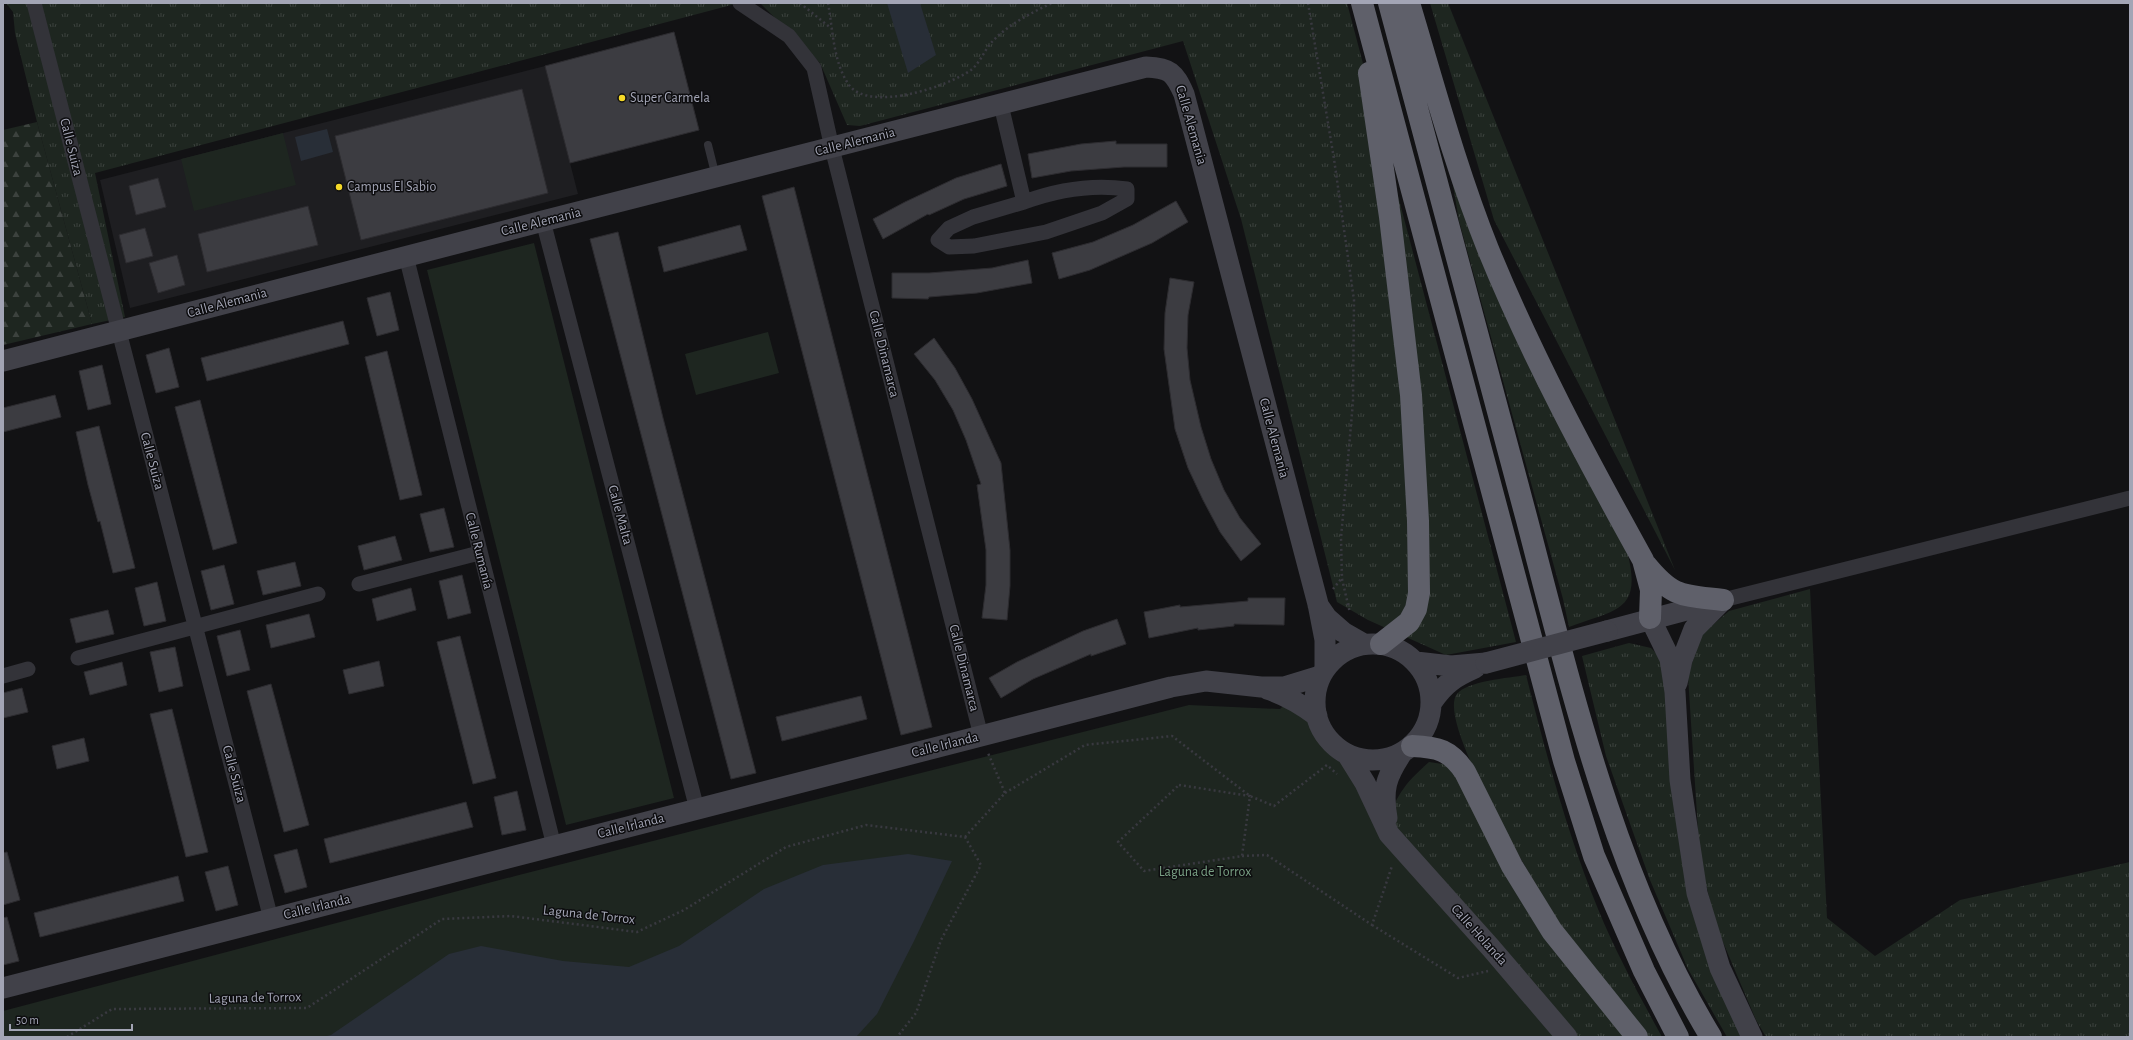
<svg xmlns="http://www.w3.org/2000/svg" width="2133" height="1040" font-family="'Alegreya Sans',sans-serif">
<defs>
<pattern id="grass-tufts" width="24" height="20" patternUnits="userSpaceOnUse"><rect width="24" height="20" fill="#1e2620"/><path d="M3 7l-1-3M5 7V3M7 7l1-3M15 17l-1-3M17 17v-4M19 17l1-3" fill="none" stroke="#3c423e"/></pattern>
<pattern id="forest-firs" width="22" height="20" patternUnits="userSpaceOnUse"><rect width="22" height="20" fill="#1e2620"/><path d="M5 1l3.5 6h-7zM16 11l3.5 6h-7z" fill="#3c423e"/></pattern>
</defs>
<rect width="100%" height="100%" fill="#121214"/>
<path fill="#1e1e21" d="M545,66L578,194L130,308L100,180Z"/>
<path fill="url(#grass-tufts)" d="M6,3H739L95,173L125,317L92,324L37,122L15,33L13,12Z
M760,3H1347L1516,642L1446,655L1368,620L1337,602L1241,219L1183,41L860,126L847,125L820,63Z
M1430,3H1448L1675,570L1494,220Z
M1452,179L1627,551C1643,612 1616,609 1569,627L1563,599L1459,221Z
M1810,589L1827,918L1875,956L1960,900L2130,862V1037H1766L1756,1020L1717,928L1700,861L1688,676L1701,635L1729,611Z
M1629,643L1651,648L1661,658L1668,679L1674,784L1744,1037H1727L1688,969L1650,880L1606,756L1582,656Z
M1526,675C1546,754 1567,833 1598,909C1616,953 1639,995 1662,1037H1647C1621,1003 1591,970 1567,934C1546,903 1434,722 1457,694C1467,681 1509,678 1526,675Z
M1429,762L1449,765L1626,1037H1566L1385,829C1396,796 1403,785 1429,762Z"/>
<path fill="url(#forest-firs)" d="M37,122L92,324L3,345V130Z"/>
<path fill="#1e2620" d="M283,133L296,185L194,211L181,159Z
M534,243L674,798L566,825L427,270Z
M768,332L779,373L696,395L685,354Z
M1292,698L1311,713L1332,739L1365,788L1566,1037H3V1011L519,875L1189,705L1280,709Z"/>
<path fill="#282e37" d="M887,3H920L936,55L908,73Z
M327,129L333,152L301,161L295,137Z
M908,854L952,861L914,941L877,1014L856,1037H323L331,1035L449,954L481,946L563,961L629,967L679,946L764,889L823,865Z"/>
<path fill="#3c3c41" stroke="#2d2c30" d="M674,32L699,130L570,163L545,66Z
M522,89L548,193L361,240L335,136Z
M1116,141V144H1167V167H1124L1071,171L1032,178L1028,154L1081,144Z
M1001,164L1007,186L964,199L929,215L928,214L883,239L873,219L905,202L956,178Z
M158,178L166,207L136,215L129,186Z
M794,187L932,727L901,735L762,196Z
M1176,201L1188,222L1152,243L1090,270L1059,279L1052,253L1093,242L1133,225Z
M308,206L318,245L207,272L198,234Z
M740,225L747,250L664,272L658,247Z
M145,228L153,256L126,263L119,235Z
M618,232L663,418L756,773L731,779L590,239Z
M177,255L185,285L158,293L149,263Z
M1028,260L1032,283L977,293L929,297L928,299L892,298V273H929L992,268Z
M1170,278L1194,282L1188,315L1187,348L1190,380L1201,427L1211,459L1224,490L1240,518L1261,544L1241,561L1220,532L1203,500L1188,468L1175,429L1164,349L1165,313Z
M390,292L399,330L377,336L367,298Z
M343,321L349,344L207,381L201,358Z
M934,338L955,368L972,399L1001,463L1010,550V586L1007,620L982,618L986,585V550L977,485L981,484L966,440L953,410L935,380L914,354Z
M169,348L179,387L156,393L146,355Z
M387,351L422,495L400,500L365,357Z
M102,365L111,404L88,410L79,371Z
M55,395L61,417L3,432V408Z
M200,400L237,543L213,550L175,407Z
M99,426L135,568L113,573L100,521L98,522L88,485L76,432Z
M444,508L454,547L430,552L420,514Z
M395,536L402,560L364,570L358,546Z
M295,562L301,586L263,595L257,571Z
M224,565L234,604L211,610L201,571Z
M462,575L471,613L448,619L439,581Z
M157,582L166,621L144,626L135,588Z
M411,588L416,610L377,621L372,599Z
M1248,598H1285L1284,625L1234,624V626L1198,630V628L1149,638L1144,612L1180,605V607L1248,601Z
M108,610L114,634L76,643L70,619Z
M309,614L315,637L271,648L266,625Z
M1117,619L1126,644L1091,656V654L1033,679L1001,698L989,678L1017,662L1083,631Z
M240,630L250,670L227,676L217,636Z
M460,636L496,778L473,784L437,642Z
M175,647L183,686L159,692L150,652Z
M379,661L384,686L349,694L343,670Z
M122,662L127,685L90,695L84,672Z
M271,684L309,825L284,832L247,691Z
M22,688L28,712L3,718V693Z
M861,696L867,719L782,741L776,717Z
M172,709L208,852L186,857L150,714Z
M84,738L89,761L57,769L52,746Z
M517,791L526,830L502,835L494,797Z
M466,802L473,827L330,863L324,839Z
M297,849L307,887L285,893L274,855Z
M7,852L20,900L3,905V853Z
M228,866L238,905L216,911L205,872Z
M178,876L184,901L40,937L34,913Z
M7,917L19,961L3,965V918Z"/>
<g fill="none" stroke-linecap="round" stroke-linejoin="round">
<path stroke="#393940" stroke-width="2.5" stroke-dasharray="2 3" stroke-linecap="butt" d="M800,3L832,29
M828,3C833,30 833,62 849,85C870,113 949,86 971,70C980,63 984,51 991,43C1007,25 1031,13 1052,3
M1308,3L1334,159L1354,300L1353,402L1341,538L1342,579L1350,613
M1333,589L1341,579
M1179,785L1250,796L1242,856L1144,871L1118,842Z
M1005,793L1085,745L1172,736L1250,796L1274,806L1327,765L1337,774
M965,837L1005,793L988,753
M1242,856L1267,855L1372,925L1392,866
M1372,925L1458,978L1488,971
M67,1037L112,1009L307,1008L442,919L511,916L637,932L684,910L786,847L866,825L965,837L981,865L941,940L916,1013L897,1037"/>
<path stroke="#333339" stroke-width="8" d="M708,145L716,177"/>
<path stroke="#333339" stroke-width="15" d="M34,3L271,919
M740,3L789,36L814,68L832,148L981,736
M1001,105L1024,202C1057,190 1092,184 1127,189V199L1102,213L1046,232L974,246L949,247L938,240L949,228L973,217L1024,202
M543,221L697,809
M406,256L554,846
M359,584L479,553
M1723,600L2130,498
M78,658L318,594
M3,676L28,669"/>
<path stroke="#414149" stroke-width="21" d="M3,361L543,221L1146,67C1170,68 1174,72 1184,94L1318,604L1325,640V668
M1318,605L1327,618L1343,632L1364,644
M1650,618L1670,659L1675,692L1680,780L1697,893L1720,968L1752,1037
M1607,631L1720,601
M1315 702a58 58 0 1 1 116 0a58 58 0 1 1-116 0Z
M1416,662L1451,666L1486,663
M1677,683L1682,660L1694,629L1723,600
M1267,689C1286,695 1301,704 1317,716
M1432,702C1445,683 1455,677 1475,668
M1347,754L1365,783L1389,834L1491,948L1567,1037
M1387,818C1382,789 1386,777 1402,753
M3,988L1171,687L1206,681L1261,687H1284L1320,676"/>
<path stroke="#5f606a" stroke-width="22" d="M1362,3L1564,761L1594,856L1644,971L1678,1037
M1389,3C1435,175 1481,347 1527,520C1573,696 1616,880 1711,1037
M1409,3C1434,86 1456,169 1488,249C1532,357 1587,459 1643,560L1651,590L1650,618
M1369,73L1390,217L1411,395L1418,521L1419,593L1416,609L1409,622L1381,644
M1646,565C1673,598 1682,595 1723,600
M1412,746C1438,747 1450,750 1465,772L1512,866L1552,931L1637,1037"/>
<path stroke="#414149" stroke-width="21" d="M1486,663L1607,631"/>
</g>
<g fill="#f5d928" stroke="#0d0d0f" stroke-width="1.5">
<circle cx="622" cy="98" r="4"/>
<circle cx="339" cy="187" r="4"/>
</g>
<g text-anchor="middle" dominant-baseline="central" stroke-width="3" stroke-linejoin="round" paint-order="stroke">
<g font-size="14" fill="#a3a5b5" stroke="#0d0d0f" text-anchor="start">
<text x="630" y="98">Super Carmela</text>
<text x="347" y="187">Campus El Sabio</text>
</g>
<g font-size="14" fill="#a3a5b5" stroke="#0d0d0f">
<text transform="translate(1191 125) rotate(74)">Calle Alemania</text>
<text transform="translate(855 142) rotate(-14)">Calle Alemania</text>
<text transform="translate(71 147) rotate(76)">Calle Suiza</text>
<text transform="translate(541 222) rotate(-14)">Calle Alemania</text>
<text transform="translate(227 303) rotate(-15)">Calle Alemania</text>
<text transform="translate(884 354) rotate(76)">Calle Dinamarca</text>
<text transform="translate(1274 438) rotate(75)">Calle Alemania</text>
<text transform="translate(152 461) rotate(75)">Calle Suiza</text>
<text transform="translate(620 515) rotate(75)">Calle Malta</text>
<text transform="translate(479 551) rotate(76)">Calle Rumanía</text>
<text transform="translate(964 668) rotate(76)">Calle Dinamarca</text>
<text transform="translate(945 745) rotate(-14)">Calle Irlanda</text>
<text transform="translate(234 774) rotate(75)">Calle Suiza</text>
<text transform="translate(631 826) rotate(-14)">Calle Irlanda</text>
<text transform="translate(317 907) rotate(-14)">Calle Irlanda</text>
<text transform="translate(589 915) rotate(6)">Laguna de Torrox</text>
<text transform="translate(1479 935) rotate(48)">Calle Holanda</text>
<text transform="translate(255 998) rotate(-1)">Laguna de Torrox</text>
</g>
<g font-size="14" fill="#79a084" stroke="#0d0d0f">
<text x="1205" y="872">Laguna de Torrox</text>
</g>
</g>
<rect width="2133" height="1040" fill="none" stroke="#a3a5b5" stroke-width="8"/>
<path d="M10 1024v6h122v-6" fill="none" stroke="#a3a5b5" stroke-width="2"/>
<text x="16" y="1024" font-size="12" fill="#a3a5b5" stroke="#0d0d0f" stroke-width="3" paint-order="stroke">50 m</text>
</svg>
